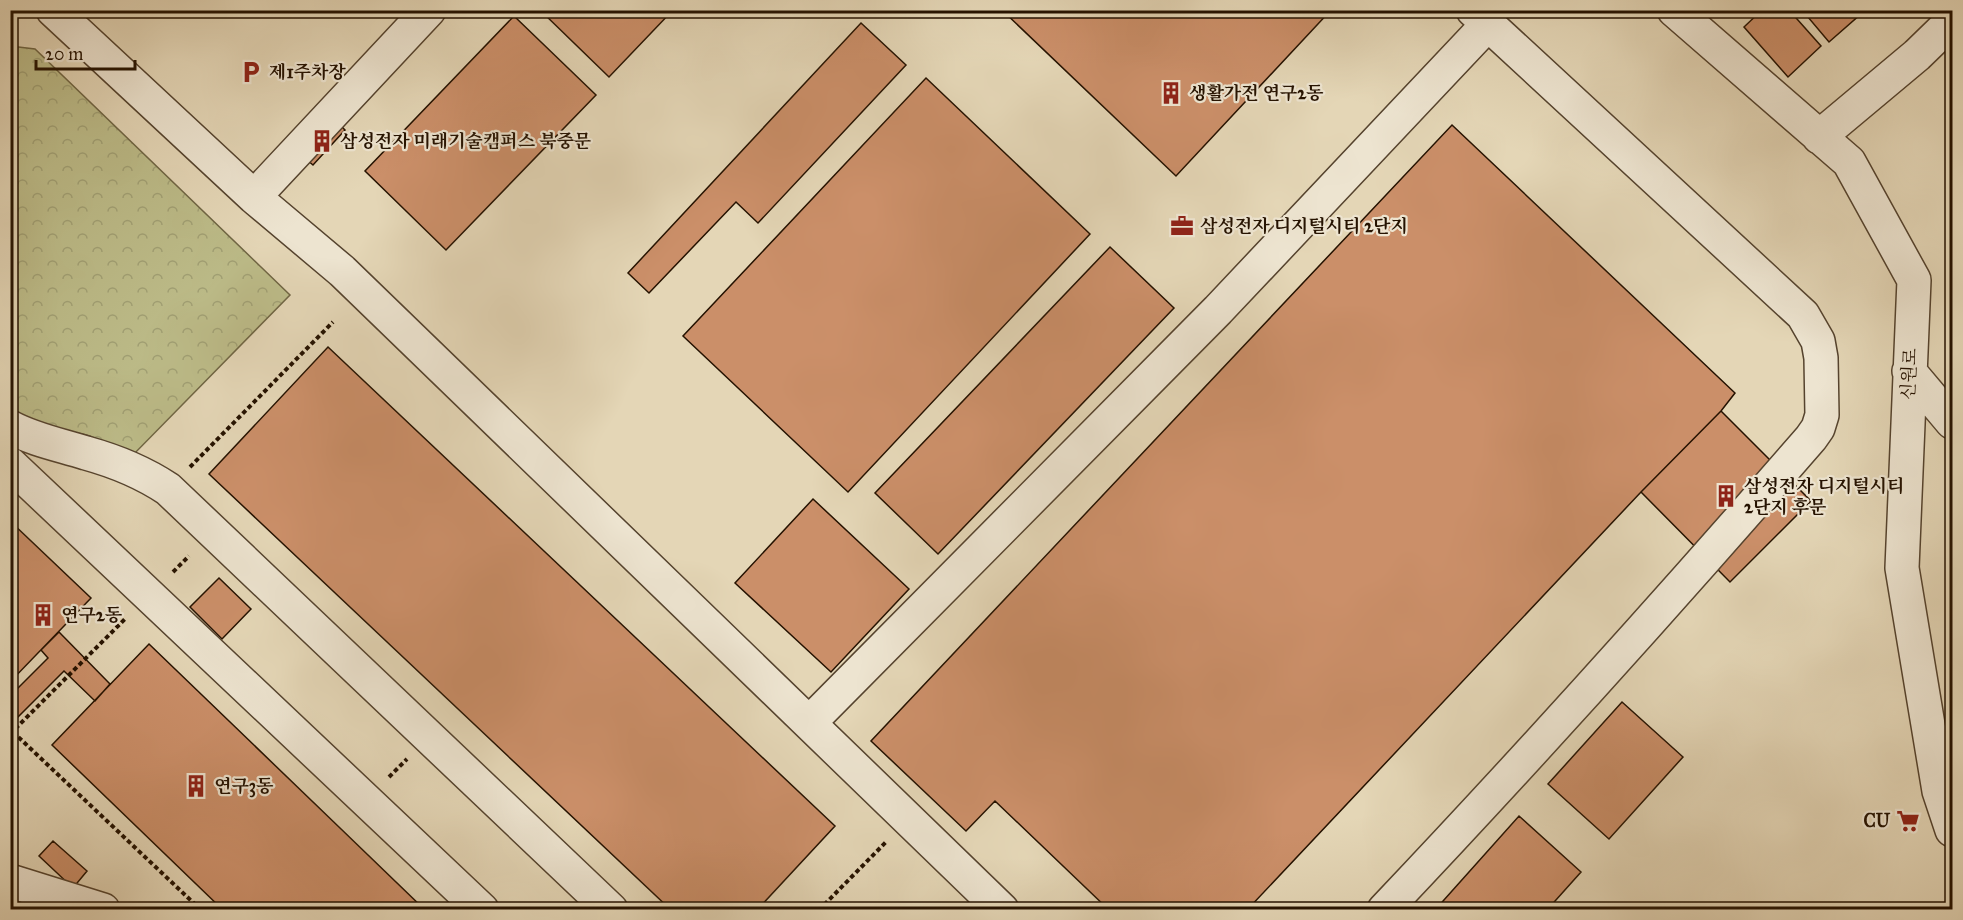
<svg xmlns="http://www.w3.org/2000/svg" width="1963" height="920" font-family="'IM FELL Great Primer','Noto Serif KR',serif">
<defs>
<pattern id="park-crowns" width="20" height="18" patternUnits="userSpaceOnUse" patternTransform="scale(1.5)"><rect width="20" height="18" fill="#bcbb88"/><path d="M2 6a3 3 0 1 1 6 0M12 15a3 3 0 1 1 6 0" fill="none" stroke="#a1a074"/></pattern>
</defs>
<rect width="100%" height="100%" fill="#e4d6b6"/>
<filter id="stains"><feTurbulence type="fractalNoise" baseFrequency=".00333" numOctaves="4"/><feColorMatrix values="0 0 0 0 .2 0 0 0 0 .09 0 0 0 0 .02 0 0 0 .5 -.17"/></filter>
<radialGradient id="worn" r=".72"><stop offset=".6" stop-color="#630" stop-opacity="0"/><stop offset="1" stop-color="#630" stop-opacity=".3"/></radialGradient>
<path fill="url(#park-crowns)" stroke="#706644" stroke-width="1.5" d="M10,46L35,49L290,295L134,454C118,448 102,440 86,435C60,428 32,427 11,410Z"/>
<path fill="#cb8f69" stroke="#251200" stroke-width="1.5" d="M540,10H673L609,77Z
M1002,10H1331L1176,176Z
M1762,10H1789L1821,46L1788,77L1744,27Z
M1802,10H1860L1862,13L1829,42Z
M514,16L596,95L446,250L365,171Z
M861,23L906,65L758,223L736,202L649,293L628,273Z
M926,78L1090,234L848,492L683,336Z
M332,117L345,130L313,165L299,153Z
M1452,125L1735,393L1721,411L1641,492L1247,910H1109L995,801L966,831L871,741Z
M1110,247L1174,308L938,554L875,493Z
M328,347L835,826L757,910H671L209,474Z
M1721,411L1811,501L1730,582L1641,492Z
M813,499L909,589L831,672L735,583Z
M10,521L91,598L10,682Z
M219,578L251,609L222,639L190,607Z
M59,632L110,684L95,701L64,671L10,725V696L48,658L41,650Z
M149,644L340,828L425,910H223L52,745Z
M1622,702L1683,757L1609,839L1548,784Z
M1519,816L1581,872L1547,910H1435Z
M53,841L87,871L73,888L39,856Z"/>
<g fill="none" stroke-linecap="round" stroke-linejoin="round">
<g stroke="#55432e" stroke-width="36">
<path id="minor" d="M53,10L254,197L342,271L1002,910
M1674,10L1849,162L1914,280L1902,568L1939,791L1952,830
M1819,137L1917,55L1952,21
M254,197L429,10
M1909,371L1952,422
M10,427C34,440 61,445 86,453C115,461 144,473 168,489L611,910
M10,464L482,910
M809,723L1218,310L1488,24L1473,10
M10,881L103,910
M1384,910C1530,756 1672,598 1811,438L1818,428L1822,415L1821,358L1818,341L1803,315L1488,24"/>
</g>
<path stroke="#251200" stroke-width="4" stroke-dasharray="4.5 3" stroke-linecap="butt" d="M190,467L333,322
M173,572L189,556
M13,732L201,910
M10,734L125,619
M389,777L407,759
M819,910L886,842"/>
<use href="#minor" stroke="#ede4d0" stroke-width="33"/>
</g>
<defs>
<g id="parking-bare" transform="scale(1.8)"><path d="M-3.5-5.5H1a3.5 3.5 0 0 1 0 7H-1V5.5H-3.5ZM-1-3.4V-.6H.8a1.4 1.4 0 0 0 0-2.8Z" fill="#8f2418" stroke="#ede4d0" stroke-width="2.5" paint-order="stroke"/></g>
<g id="building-bare" transform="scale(1.8)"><path d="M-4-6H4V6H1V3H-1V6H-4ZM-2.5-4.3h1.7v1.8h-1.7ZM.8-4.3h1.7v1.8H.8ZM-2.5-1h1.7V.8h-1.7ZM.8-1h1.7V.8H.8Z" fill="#8f2418" stroke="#ede4d0" stroke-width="2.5" paint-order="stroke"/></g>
<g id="office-bare" transform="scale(1.8)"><path d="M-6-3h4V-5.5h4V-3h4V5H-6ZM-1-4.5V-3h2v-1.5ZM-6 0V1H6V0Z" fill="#8f2418" stroke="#ede4d0" stroke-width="2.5" paint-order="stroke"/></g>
<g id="supermarket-bare" transform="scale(1.8)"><path d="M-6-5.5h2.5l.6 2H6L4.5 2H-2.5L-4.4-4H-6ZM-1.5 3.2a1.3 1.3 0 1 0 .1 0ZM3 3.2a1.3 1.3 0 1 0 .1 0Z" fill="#8f2418" stroke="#ede4d0" stroke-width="2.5" paint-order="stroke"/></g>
</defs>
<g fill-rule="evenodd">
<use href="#parking-bare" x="251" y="72"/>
<use href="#building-bare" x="1171" y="93"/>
<use href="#building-bare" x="322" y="141"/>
<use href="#office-bare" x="1182" y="226"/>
<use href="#building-bare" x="1726" y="496"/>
<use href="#building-bare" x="43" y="615"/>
<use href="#building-bare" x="196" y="786"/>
<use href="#supermarket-bare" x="1908" y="821"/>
</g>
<g text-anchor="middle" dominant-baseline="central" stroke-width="4.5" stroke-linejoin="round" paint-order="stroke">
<g font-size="18" font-weight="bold" fill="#251200" stroke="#ede4d0" text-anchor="start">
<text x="269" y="72">제1주차장</text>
<text x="1189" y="93">생활가전 연구2동</text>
<text x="340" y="141">삼성전자 미래기술캠퍼스 북중문</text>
<text x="1200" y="226">삼성전자 디지털시티 2단지</text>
<text x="1744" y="486">삼성전자 디지털시티<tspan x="1744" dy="21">2단지 후문</tspan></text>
<text x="61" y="615">연구2동</text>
<text x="214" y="786">연구3동</text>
<text x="1890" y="821" text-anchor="end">CU</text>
</g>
<g font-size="18" fill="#251200" stroke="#ede4d0">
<text transform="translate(1909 374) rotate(-87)">신원로</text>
</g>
</g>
<rect width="1963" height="920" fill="none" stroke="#e4d6b6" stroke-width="36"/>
<rect x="12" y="12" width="1939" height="896" fill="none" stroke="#251200" stroke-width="3"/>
<rect x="18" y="18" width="1927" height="884" fill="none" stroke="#251200" stroke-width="1.5"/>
<path d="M36 60v9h99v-9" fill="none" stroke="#251200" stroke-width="3"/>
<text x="45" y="60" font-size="18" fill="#251200" stroke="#ede4d0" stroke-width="4.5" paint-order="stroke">20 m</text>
<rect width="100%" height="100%" filter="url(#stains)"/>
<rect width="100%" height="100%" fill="url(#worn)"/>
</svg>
